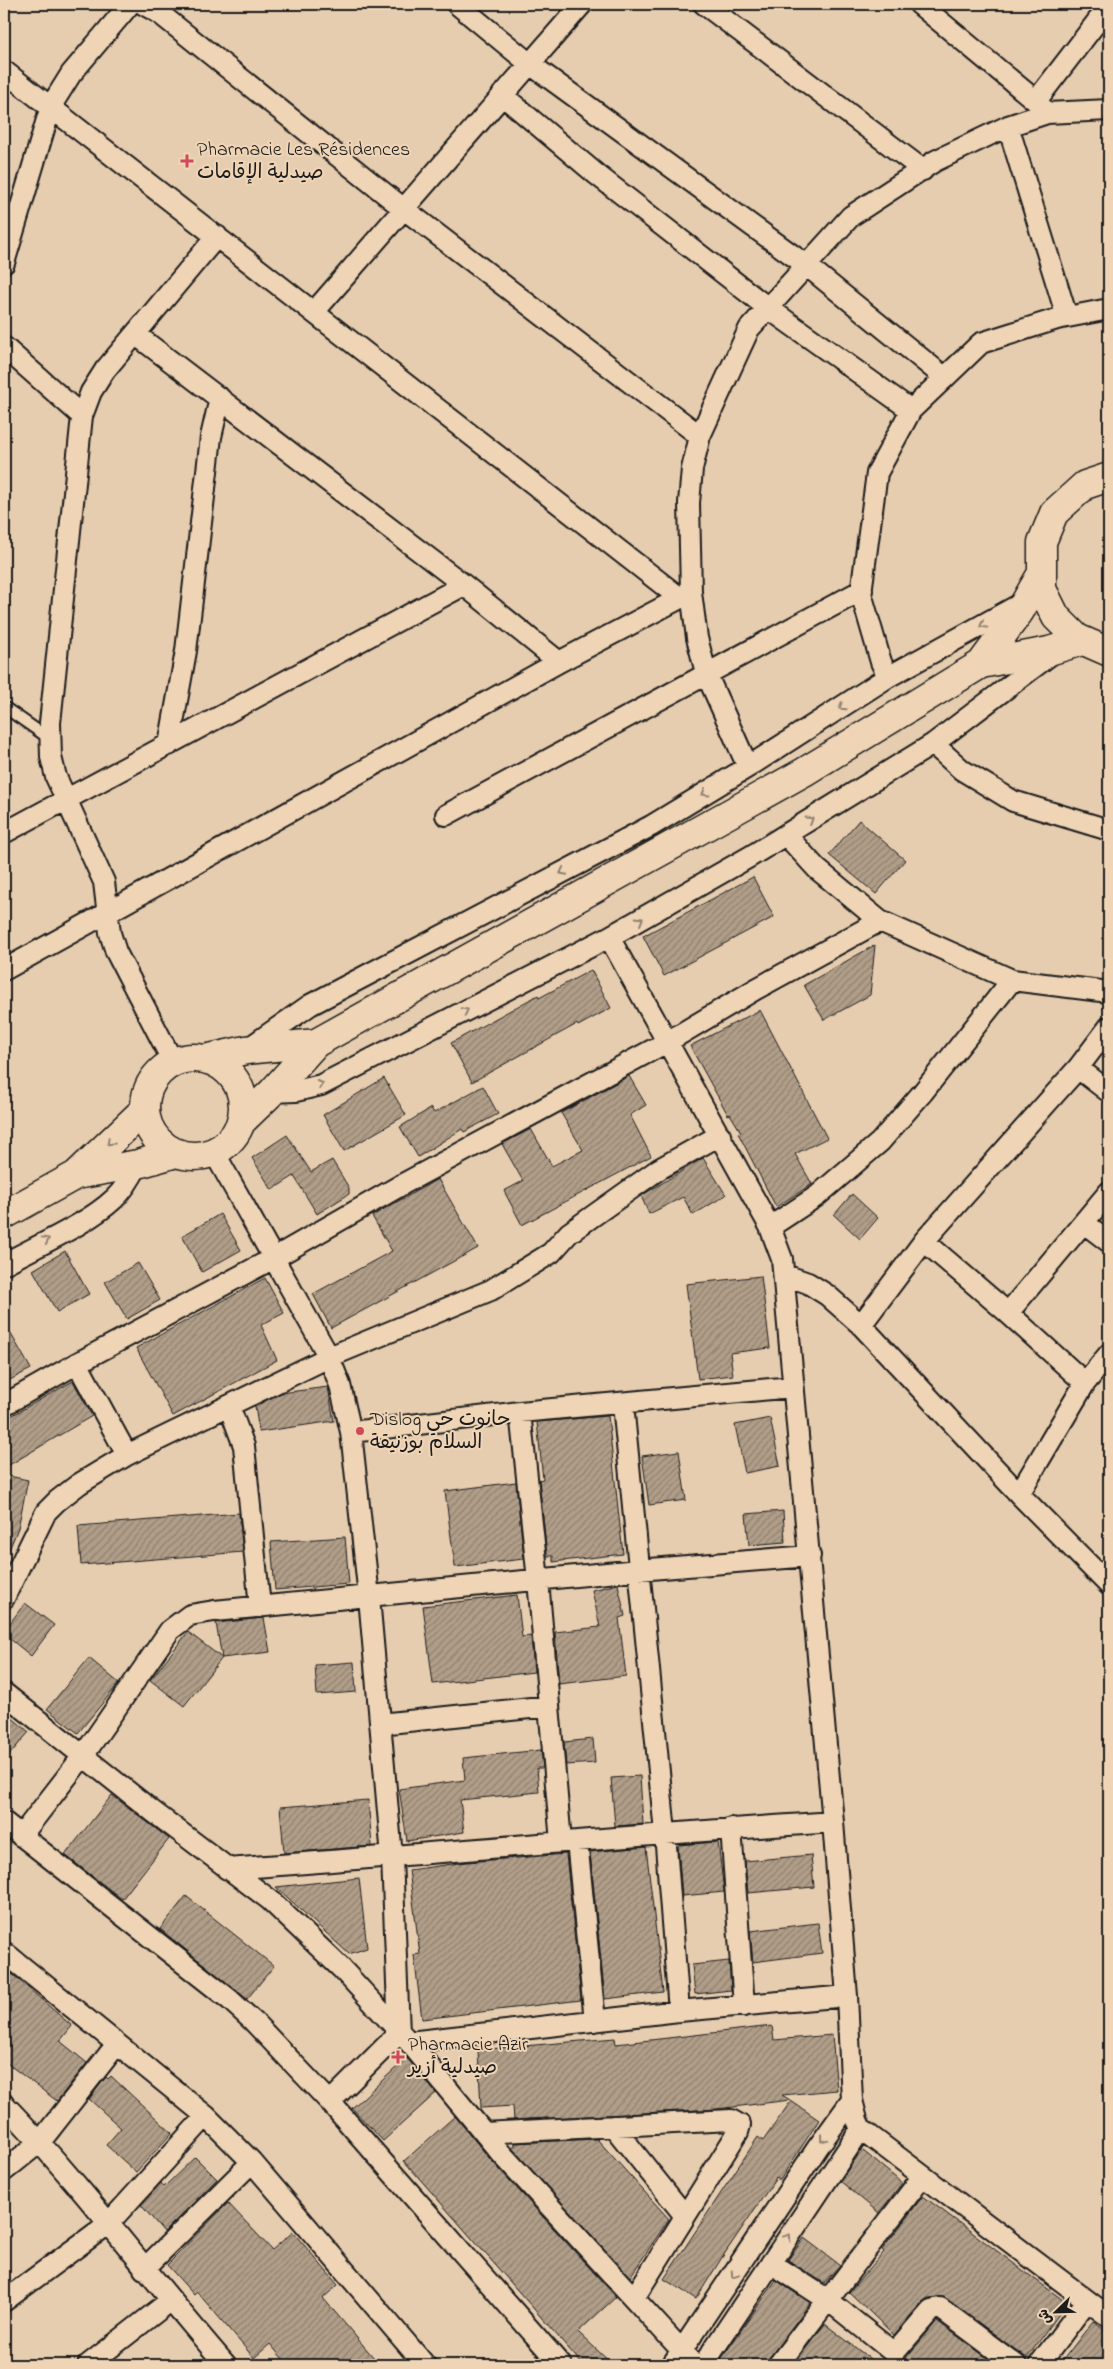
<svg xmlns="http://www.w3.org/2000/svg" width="1113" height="2369" font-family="'Indie Flower','Playpen Sans Arabic',sans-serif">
<defs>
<pattern id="building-hatch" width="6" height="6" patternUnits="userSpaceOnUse" patternTransform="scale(1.25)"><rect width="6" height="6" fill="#b19e89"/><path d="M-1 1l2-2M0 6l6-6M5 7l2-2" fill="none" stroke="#8f806f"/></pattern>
</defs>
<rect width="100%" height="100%" fill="#e7cdb0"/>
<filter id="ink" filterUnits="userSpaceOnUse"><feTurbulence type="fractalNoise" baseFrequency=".02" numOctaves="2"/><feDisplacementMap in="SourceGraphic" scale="10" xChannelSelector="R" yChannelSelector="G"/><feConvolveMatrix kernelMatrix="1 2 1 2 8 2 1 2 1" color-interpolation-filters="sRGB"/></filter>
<g filter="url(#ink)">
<path fill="url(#building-hatch)" stroke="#1c1c1c" d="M859,820L905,860L876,894L829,855Z
M753,877L774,917L664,976L643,936Z
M875,945L870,995L824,1020L804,985Z
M591,970L611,1008L578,1026L577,1024L472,1082L451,1043L538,995L539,998Z
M760,1010L827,1138L795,1154L812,1184L776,1207L738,1133L741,1132L730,1114L728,1115L690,1046Z
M629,1076L646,1105L630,1115L651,1156L522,1225L504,1191L523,1181L502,1144L531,1129L552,1166L583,1150L561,1113Z
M384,1078L406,1115L344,1151L323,1115Z
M483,1086L498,1114L464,1132L462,1129L418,1157L400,1127L431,1108L434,1113Z
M287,1135L311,1172L332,1160L349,1188V1194L317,1214L294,1176L272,1190L252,1158Z
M703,1158L726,1195L693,1215L683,1197L649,1214L641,1196Z
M438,1179L478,1248L331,1328L313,1294L392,1251L372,1216Z
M852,1194L878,1218L860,1239L834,1215Z
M220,1214L241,1250L202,1272L182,1236Z
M65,1251L89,1294L57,1312L33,1270Z
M138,1263L160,1300L127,1319L105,1282Z
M761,1276L770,1348L730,1353L733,1375L698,1379L686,1284Z
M265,1278L284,1313L261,1325L277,1360L173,1416L136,1348Z
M4,1322L31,1369L4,1383Z
M73,1381L92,1416L4,1468V1420Z
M328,1387L334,1421L259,1432L255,1406L281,1393Z
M608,1416L623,1554L553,1562V1556H547L539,1480L543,1479L537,1422Z
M770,1418L780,1466L745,1473L735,1425Z
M679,1451L686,1500L649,1505L642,1456Z
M4,1475L28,1480L18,1528L4,1562Z
M516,1482L524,1559L455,1567L445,1491Z
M783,1511L785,1542L749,1545L746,1514Z
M239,1513L243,1552L81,1565L78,1526Z
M345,1537L349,1584L275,1590L271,1542Z
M618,1584L625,1616L619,1618L626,1676L559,1684L555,1632L600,1627L592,1590Z
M517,1595L522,1637L531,1636L534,1672L433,1684L423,1606Z
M25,1603L54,1625L31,1656L4,1634V1631Z
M264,1618L270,1652L222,1658L216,1623Z
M188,1632L222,1658L184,1706L150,1680Z
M89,1658L119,1683L78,1733L47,1709Z
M354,1662L356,1692L317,1695L315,1665Z
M4,1711L29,1732L4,1761Z
M593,1739L595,1763L566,1765L564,1742Z
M541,1750L543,1768H537L539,1792L460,1800L464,1832L407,1841L399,1789L465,1780L463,1758Z
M640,1776L643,1824L615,1826L611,1778Z
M112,1795L169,1839L122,1899L65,1855Z
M368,1800L372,1846L284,1853L280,1807Z
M718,1842L724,1892L682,1896L678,1845Z
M646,1847L663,1992L605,1999L590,1852Z
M566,1854L581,2000L422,2019L414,1955L420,1954L409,1870L467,1862Z
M811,1855L814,1887L748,1893L745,1861Z
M359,1878L367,1948L349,1954L276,1887Z
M186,1896L274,1966L247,1999L160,1929Z
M818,1923L822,1953L753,1962L750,1931Z
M729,1961L731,1990L695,1994L692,1965Z
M4,1967L72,2026L60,2041L87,2063L57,2101L4,2061Z
M772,2026L774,2040L832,2035L837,2090L782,2095L790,2100L717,2109L514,2120L513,2106L481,2108L478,2050L615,2038L616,2044Z
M407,2058L436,2093L383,2141L352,2108Z
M111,2076L172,2133L136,2172L106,2145L121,2128L89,2099L106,2077L108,2079Z
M791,2101L819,2120L780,2180L776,2178L721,2259L696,2299L664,2279L758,2137L763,2141Z
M455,2116L490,2159L616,2297L578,2332L613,2365H583L404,2161Z
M597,2139L669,2219L630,2277L512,2148L515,2146V2143Z
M862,2150L902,2183L879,2213L840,2181Z
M195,2157L217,2179L164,2232L141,2205L161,2183L164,2187Z
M923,2196L1067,2303L1027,2358L943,2297L928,2298L922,2302L894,2335L849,2292L884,2252L882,2250Z
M228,2203L272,2250L293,2232L338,2285L323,2298L380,2365H288L270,2344L254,2358L197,2292L194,2295L167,2265Z
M804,2238L840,2265L824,2283L788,2260Z
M776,2280L810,2303L807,2307L769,2358L766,2365H717Z
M937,2321L991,2361L988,2365H900Z
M1093,2321L1109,2334V2365H1059Z
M825,2324L878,2365H793Z"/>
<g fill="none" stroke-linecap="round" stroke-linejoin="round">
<g stroke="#1c1c1c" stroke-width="14">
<path id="service" d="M4,707L50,739"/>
</g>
<g stroke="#1c1c1c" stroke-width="24">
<path id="minor" d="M143,4L159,13L404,209L700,436
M457,4L530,64L806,265L944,377
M704,4L923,170
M919,4L1036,101L1047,113
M4,71L680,598
M502,95L596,174L768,308L911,410
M1036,101L1109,6
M1008,126L1067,317
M4,263L51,106L71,74L130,4
M314,312L582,4
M135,334L464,585L559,662
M4,347L82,416
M888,677L881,662L861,593L877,473L911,410L981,343L1057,319L1109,309
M933,744L962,770L1013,801L1109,830
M169,745L186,651L211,437L220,398
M748,767L706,673L697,638L691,592L689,503L692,469L700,436L749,329L851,216L935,161L1008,126L1047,113L1109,110
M446,815L862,590
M4,833L464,585
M786,835L817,869L880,921L1012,980L1109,992
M609,937L770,1227L782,1259L833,1822L847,1996L852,2100L857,2120L861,2129L1109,2317
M4,970L559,662L690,593
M246,1050L310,1005L651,826L748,767L888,677L1024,602
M173,1062L116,952L110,933L104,882L56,777L51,757L50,723L82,416L91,392L105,370L217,236
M1078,1068L1109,1092
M272,1092L296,1091L321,1085L609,937L751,856L933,744L1054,652
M214,1152L329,1357L340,1385L351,1432L369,1597L392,1857L399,2033L330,2102
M1084,1223L1109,1242
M770,1227L817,1196L880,1142L923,1092L1012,980
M924,1241L1008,1313L1085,1383
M4,1264C38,1245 86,1225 114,1199C125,1189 132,1176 138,1164
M785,1275L808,1283L827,1295L861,1325L1019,1494L1109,1585
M1008,1313L1109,1192
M861,1325L924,1241L1078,1068L1109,1027
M77,1363L127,1455
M623,1404L665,1833L679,2011
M4,1405L83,1360L274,1258L403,1184L667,1042L756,989L880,921
M229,1406L244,1446L260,1607
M520,1412L538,1580L561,1842
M351,1432L520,1412L793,1387
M1019,1494L1085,1383L1109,1354
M4,1598L46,1512L57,1501L79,1484L127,1455L329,1357L491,1290L551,1253L569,1233L659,1169L720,1135
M4,1693L151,1810L270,1900L341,1968L409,2042L499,2151L695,2365
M380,1724L549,1706
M4,1822L229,1999L254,2022L330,2102L561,2365
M731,1828L744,2006
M21,1836L83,1756L170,1630L190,1615L214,1611L638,1570L810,1556
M577,1841L595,2021
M227,1869C429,1854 631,1835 833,1822
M4,1952L206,2116L252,2162L425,2365
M409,2042L679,2011L847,1996
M4,2104C83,2186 151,2279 226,2365
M613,2126L685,2216
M484,2133L731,2120L740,2125L738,2132L634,2298
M4,2171L40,2142L117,2044
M771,2263L828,2300L894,2353L931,2310L940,2308L1016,2365
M144,2269L252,2162
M4,2301L108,2224L206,2116
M88,2365L170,2301
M672,2365L818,2147L852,2100
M703,2365L861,2129
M778,2365L923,2176
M1039,2365L1086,2302"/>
</g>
<g stroke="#1c1c1c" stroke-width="31">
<path id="primary" d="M1109,477L1085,485L1054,513L1042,542V589L1056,617L1077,638L1109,652
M981,664L1020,611L1042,573
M145 1107a49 49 0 1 1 98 0a49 49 0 1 1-98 0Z
M205,1059L246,1050L316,1043
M241,1122L272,1092L316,1043L804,772L981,664L1049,651L1082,641
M76,1175L138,1164L176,1153
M4,1215L76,1175L145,1109"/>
</g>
<use href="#service" stroke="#efd4b6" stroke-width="10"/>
<use href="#minor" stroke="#efd4b6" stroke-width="20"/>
<use href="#primary" stroke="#efd4b6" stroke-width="28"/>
</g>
<defs><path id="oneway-chevron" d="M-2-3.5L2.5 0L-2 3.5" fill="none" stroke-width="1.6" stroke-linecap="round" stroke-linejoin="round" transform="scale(1.25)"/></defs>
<g stroke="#908171">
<use href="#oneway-chevron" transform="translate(983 625) rotate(151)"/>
<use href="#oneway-chevron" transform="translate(842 707) rotate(147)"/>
<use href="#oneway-chevron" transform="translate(705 793) rotate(149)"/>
<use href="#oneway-chevron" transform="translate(810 820) rotate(-32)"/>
<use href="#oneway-chevron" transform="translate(563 872) rotate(152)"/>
<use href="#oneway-chevron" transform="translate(640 920) rotate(-30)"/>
<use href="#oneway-chevron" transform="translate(465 1011) rotate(-27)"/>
<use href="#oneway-chevron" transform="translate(320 1084) rotate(-19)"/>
<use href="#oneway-chevron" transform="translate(110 1142) rotate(136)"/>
<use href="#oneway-chevron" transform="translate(46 1240) rotate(-29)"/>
<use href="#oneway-chevron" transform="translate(823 2139) rotate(127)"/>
<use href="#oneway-chevron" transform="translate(788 2237) rotate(-56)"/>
<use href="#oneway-chevron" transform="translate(734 2275) rotate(124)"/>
</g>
</g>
<g fill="#d1495b" stroke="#efd4b6" stroke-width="2">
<path d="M184.5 153.5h5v5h5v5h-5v5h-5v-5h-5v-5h5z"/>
<circle cx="360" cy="1431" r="5"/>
<path d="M395.5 2049.5h5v5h5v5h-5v5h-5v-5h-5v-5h5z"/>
</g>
<g text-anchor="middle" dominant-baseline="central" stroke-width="4" stroke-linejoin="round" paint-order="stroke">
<g font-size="20" fill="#1c1c1c" stroke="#efd4b6" text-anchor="start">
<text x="197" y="150">Pharmacie Les Résidences<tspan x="197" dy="23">صيدلية الإقامات</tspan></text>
<text x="370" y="1420">Dislog حانوت حي<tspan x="370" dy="23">السلام بوزنيقة</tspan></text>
<text x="408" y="2045">Pharmacie Azir<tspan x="408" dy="23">صيدلية أزير</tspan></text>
</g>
</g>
<rect width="1113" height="2369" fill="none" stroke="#efd4b6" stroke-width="20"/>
<rect x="10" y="10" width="1093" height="2349" fill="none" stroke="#1c1c1c" stroke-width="2" filter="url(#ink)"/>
<g transform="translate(1056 2312) rotate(247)" stroke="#efd4b6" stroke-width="4" paint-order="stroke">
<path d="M0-4L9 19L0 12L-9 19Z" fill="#1c1c1c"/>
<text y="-8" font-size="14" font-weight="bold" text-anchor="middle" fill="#1c1c1c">ش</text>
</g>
</svg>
